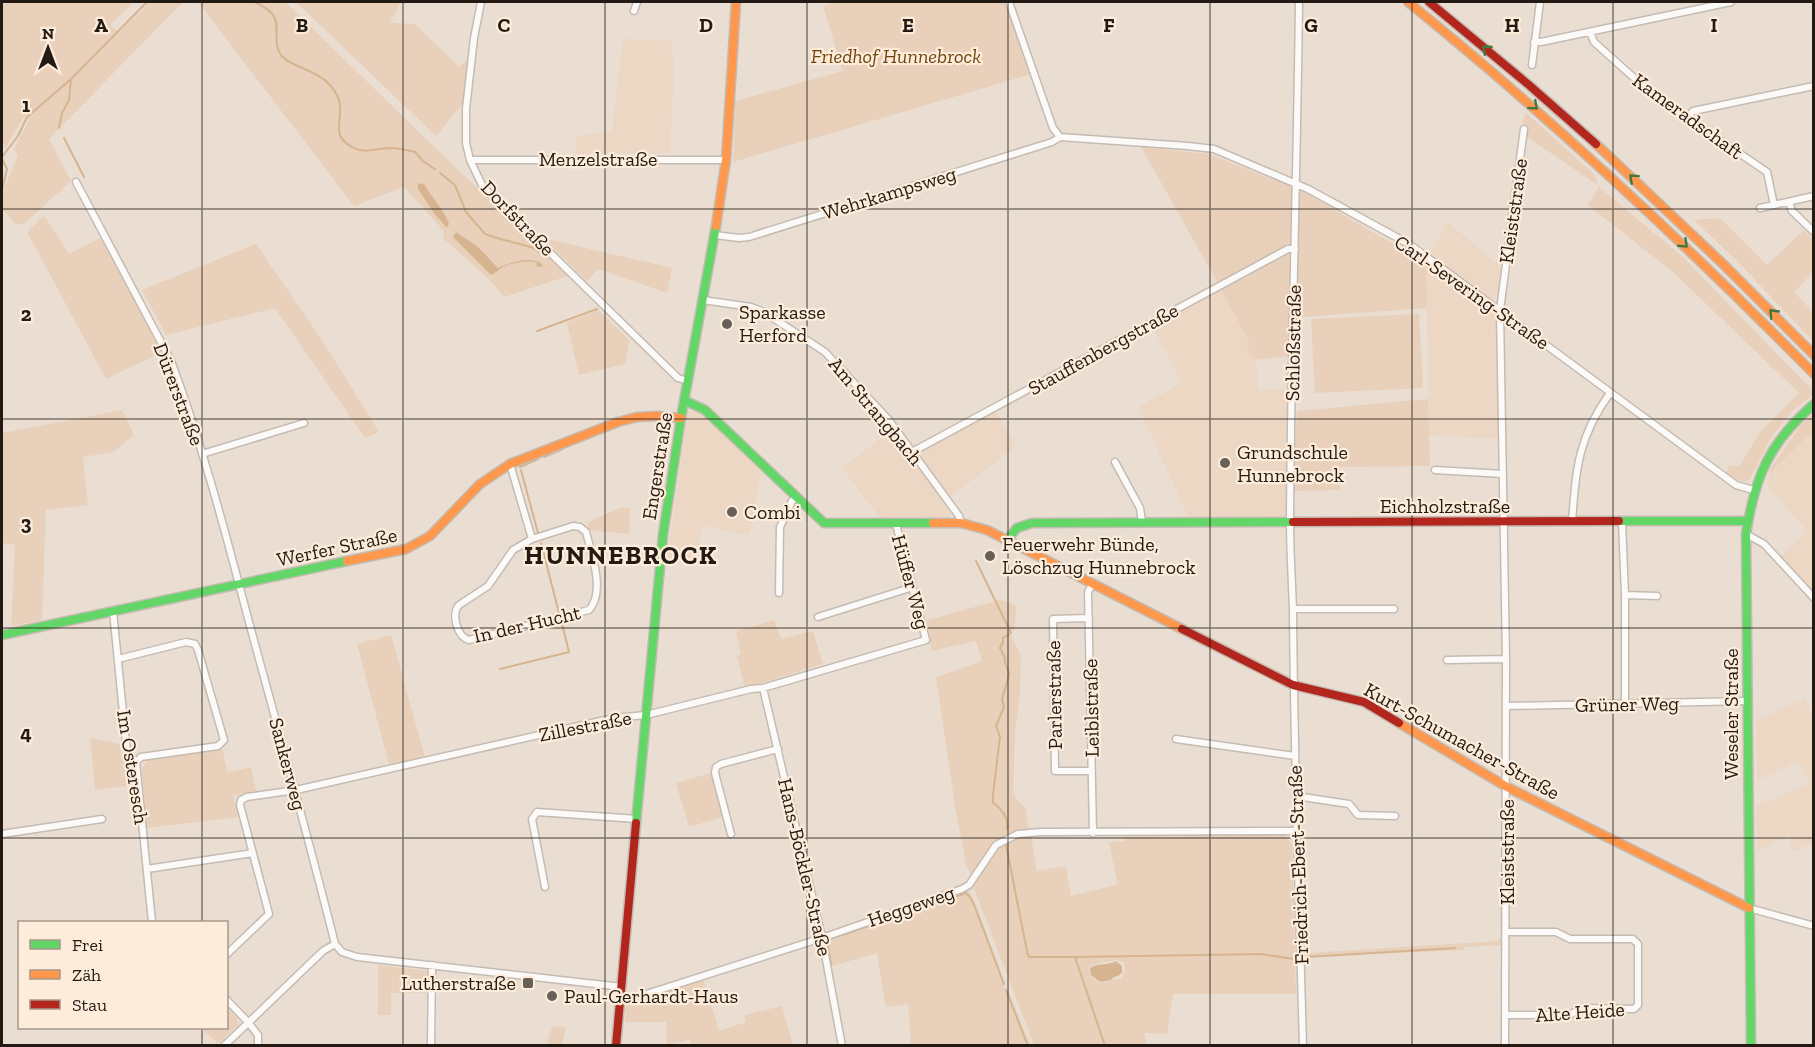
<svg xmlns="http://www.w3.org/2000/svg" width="1815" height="1047" font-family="'Zilla Slab',serif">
<rect width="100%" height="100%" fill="#eaded3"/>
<path fill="#ecd7c4" d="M623,39L671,40L674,70L670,153L576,154V136L612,131Z
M1447,221L1502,268L1497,295L1488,307L1495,313L1496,319L1499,438L1429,436L1426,263Z
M1221,289L1250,344L1246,347L1256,360L1258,389L1288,390L1286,518H1189L1138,407L1182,383L1152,326Z
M688,410L703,413L761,471L749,535L702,526L696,562L667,558Z
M995,411L1016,446L943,503L950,513L949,517L880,518L842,468L891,430L913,459L921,456L924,449Z
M1813,431V596L1779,558L1807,531L1773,493L1768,484L1769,474Z
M1805,698L1813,717V843L1793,852L1789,835L1757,851L1756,806L1810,783L1799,761L1757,781L1756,721Z"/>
<path fill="#e8d0ba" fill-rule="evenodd" d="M2,2H134L110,25L119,33L150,2H183L49,139L71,181L24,224H15L2,208V193L18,156L14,149L29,120L24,116L6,147L2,142Z
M198,2H285L454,166L571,275L504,297L490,280L443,238L444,231L404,187L354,206Z
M296,2H401L390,23L415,24L459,67L477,51L471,100L460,107L436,136Z
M838,2H1011L1035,73L733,162L735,101L843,71L823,6Z
M1526,113L1594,174L1599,187L1683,257L1813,391V395L1790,413L1771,438L1750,479C1742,485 1735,477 1727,473L1729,465L1739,467L1760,432L1799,393L1674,273L1588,205L1599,186L1527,137L1528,127L1522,122Z
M1141,147L1209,154L1304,192L1426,263L1427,308L1289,318L1288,356L1256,360L1246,347L1250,344L1221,289Z
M44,215L69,254L101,238L162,352L106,379L27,232Z
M1720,218L1767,265L1804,230L1813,240V272L1794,292L1813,312V341L1736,260L1694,220Z
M543,238L672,268L667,293L598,269L587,281Z
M256,244L320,337L379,432L365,438L275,308L166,335L142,290Z
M598,310L629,340L625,364L579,375L567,323Z
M1419,314L1423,388L1315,393L1311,319Z
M1428,399L1430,466L1340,467V490L1293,491L1297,411Z
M122,410L134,435L113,452L83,457L88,505L46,510L42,620L11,626L15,545L2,543V433Z
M1813,415V431L1769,474L1770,469L1802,424Z
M620,508H630L629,534L589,530L588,525L590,521Z
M998,599L1016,606L1015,630L1009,632L1021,655L1020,693L1015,733L1013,794L1026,810L1028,829C993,838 991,848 971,876L966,864L955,806L936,677L982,661L976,641L932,651L924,621L993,602Z
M774,620L781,639L813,631L823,664L745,688L737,656L741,654L736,631Z
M391,635L425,757L389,764L357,644Z
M90,738L120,744L121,756L131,763L134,785L95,790Z
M222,749L228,772L251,767L256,791L233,795L238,817L147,828L142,768L147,760Z
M711,773L723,817L689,827L676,783Z
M1283,833L1292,844L1295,952H1293L1294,954L1293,959L1295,961L1296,994H1173L1167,1034L1145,1033L1146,1045H1034L973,886L972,883C989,858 997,836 1031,836L1037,871L1066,866L1071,896L1116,885L1117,882L1109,842L1125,841L1124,834ZM1116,960L1124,962L1125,970L1122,978L1099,983L1091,976L1089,967C1098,962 1106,962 1116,960Z
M1303,880H1304L1307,953L1498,941L1501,937L1500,881H1502L1503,945L1464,947V950L1305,957Z
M966,890L969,892L974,900L1004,981L1003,984L1005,990L1009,992L1030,1045H911L908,1004L886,1007L877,953L832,966L830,964L826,945L828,938Z
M378,965L427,971L426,993H391V1015H378Z
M703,978L719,1031L746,1022L744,1015L782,1006L793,1045H692L690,1039L667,1045L666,1022H625L626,1003L629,1001Z
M227,1007L237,1018L238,1025L218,1044L201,1028H226Z
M552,1026L566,1027L562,1045H547Z"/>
<path fill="#d7b490" d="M421,183L425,185C431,198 445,210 449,224L448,226L446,227L434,213L418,189V185Z
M456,232L478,247L498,268C512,263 526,256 541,263L543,266L537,267L536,262C525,260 509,263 500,269C497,271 494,274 491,275L453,237Z
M1116,961L1122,966V973L1118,976L1114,977L1111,980L1100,982L1091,975L1090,968C1099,962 1109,966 1116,961Z"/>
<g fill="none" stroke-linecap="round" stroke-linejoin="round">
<path stroke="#d7b490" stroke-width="2" d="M255,2C261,6 268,8 273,15C281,27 272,43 281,55C288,66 315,69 328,83C334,89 340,98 340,107C341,125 332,136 352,147C364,154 375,149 388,148C397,148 407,150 415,152L424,162L435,169
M59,128L62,113L69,100L71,79
M64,138L84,177
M2,157L18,136L27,117L71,79L147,2
M2,159L7,169L2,190
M440,173L455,185L466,212L485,234L500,239L531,247L546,255
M537,331L597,309
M544,457L563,449
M520,467L538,459
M521,470L538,533
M541,543L559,613
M976,561L1011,633L1003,638V642L1000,648L1005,658V663L1009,673L1008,679L1002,699L1004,707L996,726L1000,737L993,794V803C1001,808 1009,818 1007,829
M500,669L569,652L561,620
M1006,845L1028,956L1030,957H1075L1105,1046
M830,939L966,893L970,897L975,907L1004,984
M827,943L831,964
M1076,957L1261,954L1294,959
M1306,957L1455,948
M1006,990L1028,1046"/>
<g stroke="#c4bbb2" stroke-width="9">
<path id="street" d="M481,2L474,38L466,109V143L470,160L483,187L678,378L688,381
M1009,2L1053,128L1060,137L1188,146L1214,149L1308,189L1409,244L1736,485L1753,490
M1299,2C1297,175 1291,348 1290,521C1290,551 1292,580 1293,610C1294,755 1299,900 1303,1046
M634,11L637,2
M1590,32L1594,42L1652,94L1767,172L1774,205
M1534,42H1541L1731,2
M1532,65L1540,2
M1687,119L1693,111L1814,86
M470,160H726
M76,182L171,361C203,446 226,535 249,622C278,729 308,836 335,944L342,952L357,957L622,987
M1789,202L1792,211L1814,232
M1760,208L1814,196
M715,235L739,238L749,237L1052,142L1060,137
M703,300L751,307L764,312L825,352L888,419L959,516L961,523
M912,452L1288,249H1295
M202,454L304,423
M1115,462L1140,508L1142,522
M510,464L532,539
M1435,470L1503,474
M1622,521L1625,595V704
M1572,522C1576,469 1578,437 1610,393
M573,526L580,527L586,532C591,552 606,592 589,610L469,640C457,637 451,614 459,605L488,586L513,550L532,539Z
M1746,534L1764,544L1814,598
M1092,584L1088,592L1093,833
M779,593L780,527L792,501L797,498
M1625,595L1657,596
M1293,609H1394
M113,611L127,753L136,762L152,922
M818,617L913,587
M1089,618L1053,619L1055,771H1092
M118,659L186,642L195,644L198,650L224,740L218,746L141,757L136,762
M1447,660L1506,659
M763,688L822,938L842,1046
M1507,706L1748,701
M1176,739L1295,756
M1296,796L1349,804L1358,815L1395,816
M2,834L102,819
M731,834L715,773L716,767L721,764L778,749
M147,869L253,853
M545,887L532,819L537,812L637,819
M1749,908L1814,926
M226,955L269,914L240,805L241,800L247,797L296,790L614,718L646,715L751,689L763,688L926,640L896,524
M621,998L637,997L822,938L962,889L969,885L996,845L1018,834L1041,832L1297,831
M226,999L248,1022L258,1035V1046
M1506,1015H1569L1583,1008L1634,1009L1638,1005V944L1633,939H1570L1556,932H1506
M224,1046L323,951L335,944
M431,1046L432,965
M1505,1046L1506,659L1500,310L1524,129"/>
</g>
<g stroke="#c4bbb2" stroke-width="11">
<path id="fast" d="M684,400L705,410L824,523H933
M1619,521H1748
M1007,540L1017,528L1032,523L1293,522
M2,635L347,561
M636,823L663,535L681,418L716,226
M1751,1046L1746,534C1755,476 1769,443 1814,404"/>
</g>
<g stroke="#c4bbb2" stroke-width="11">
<path id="slow" d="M1408,2C1551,118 1685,243 1814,374
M1596,144L1721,262L1814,355
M716,226L726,160L736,2
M933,523H961L987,530L1182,629
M347,561L406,549L430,536L480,484L510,464L618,422L637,417L657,416L681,418
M1399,723L1507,787L1749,908"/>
</g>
<g stroke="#c4bbb2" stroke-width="11">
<path id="jam" d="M1429,2L1529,85L1596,144
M1293,522L1619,521
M1182,629L1293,685L1364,702L1399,723
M616,1046L636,823"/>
</g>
<use href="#street" stroke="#fcfaf8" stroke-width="6"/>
<use href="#fast" stroke="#63d668" stroke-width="8"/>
<use href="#slow" stroke="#ff974d" stroke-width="8"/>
<use href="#jam" stroke="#b3261e" stroke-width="8"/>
</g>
<defs><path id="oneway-chevron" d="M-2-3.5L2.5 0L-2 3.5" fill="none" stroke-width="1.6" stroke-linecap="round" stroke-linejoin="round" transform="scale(1.5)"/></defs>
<g stroke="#42783e">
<use href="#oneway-chevron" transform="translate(1486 49) rotate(-139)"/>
<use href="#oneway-chevron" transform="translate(1534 106) rotate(41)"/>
<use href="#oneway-chevron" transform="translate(1633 178) rotate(-138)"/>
<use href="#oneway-chevron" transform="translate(1684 244) rotate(44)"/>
<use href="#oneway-chevron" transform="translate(1773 313) rotate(-134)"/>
</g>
<path fill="none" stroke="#221a13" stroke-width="1.5" stroke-opacity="0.55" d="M202,2V922M403,2V1046M605,2V1046M807,2V1046M1008,2V1046M1210,2V1046M1412,2V1046M1613,2V1046M2,209H1814M2,419H1814M2,628H1814M2,838H1814M202,1028V1046"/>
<g fill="#685f56" stroke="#feecdb" stroke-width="2">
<circle cx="727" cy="324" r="6"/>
<circle cx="1225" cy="463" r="6"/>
<circle cx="732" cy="512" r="6"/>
<circle cx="990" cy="556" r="6"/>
<rect x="522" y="977" width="12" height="12" rx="3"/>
<circle cx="552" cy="996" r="6"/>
</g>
<g text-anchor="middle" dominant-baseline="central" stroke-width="4.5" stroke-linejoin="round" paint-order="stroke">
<g font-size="20" font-style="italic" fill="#70440c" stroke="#feecdb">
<text x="896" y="56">Friedhof Hunnebrock</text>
</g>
<g font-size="20" fill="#221a13" stroke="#feecdb">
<text transform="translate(1688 116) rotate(36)">Kameradschaft</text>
<text x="598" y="159">Menzelstraße</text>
<text transform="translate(889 193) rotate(-17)">Wehrkampsweg</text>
<text transform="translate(1513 211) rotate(-82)">Kleiststraße</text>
<text transform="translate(518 218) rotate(46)">Dorfstraße</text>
<text transform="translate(1472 292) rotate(35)">Carl-Severing-Straße</text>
<text transform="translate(1293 343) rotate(-89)">Schloßstraße</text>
<text transform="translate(1103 349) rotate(-29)">Stauffenbergstraße</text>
<text transform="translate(179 394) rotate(69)">Dürerstraße</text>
<text transform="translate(876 411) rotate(50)">Am Strangbach</text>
<text transform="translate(657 466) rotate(-81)">Engerstraße</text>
<text x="1445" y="506">Eichholzstraße</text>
<text transform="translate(337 547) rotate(-12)">Werfer Straße</text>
<text transform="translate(911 582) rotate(75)">Hüffer Weg</text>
<text transform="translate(527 624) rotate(-13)">In der Hucht</text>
<text transform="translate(1054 695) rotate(-91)">Parlerstraße</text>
<text transform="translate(1627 704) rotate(-1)">Grüner Weg</text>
<text transform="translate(1091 708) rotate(-91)">Leiblstraße</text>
<text transform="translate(1731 714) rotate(-90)">Weseler Straße</text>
<text transform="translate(585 726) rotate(-11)">Zillestraße</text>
<text transform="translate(1462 741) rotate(29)">Kurt-Schumacher-Straße</text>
<text transform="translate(288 764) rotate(75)">Sankerweg</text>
<text transform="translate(133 767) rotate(81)">Im Osteresch</text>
<text transform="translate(1507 852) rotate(-90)">Kleiststraße</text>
<text transform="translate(1298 865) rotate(-92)">Friedrich-Ebert-Straße</text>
<text transform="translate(805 867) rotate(77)">Hans-Böckler-Straße</text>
<text transform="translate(911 906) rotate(-19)">Heggeweg</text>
<text transform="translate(1580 1012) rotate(-4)">Alte Heide</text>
</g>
<g font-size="20" fill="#221a13" stroke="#feecdb" text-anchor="start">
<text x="739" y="312">Sparkasse<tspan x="739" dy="23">Herford</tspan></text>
<text x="1237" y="452">Grundschule<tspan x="1237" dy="23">Hunnebrock</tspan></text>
<text x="744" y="512">Combi</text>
<text x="1002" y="544">Feuerwehr Bünde,<tspan x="1002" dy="23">Löschzug Hunnebrock</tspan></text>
<text x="516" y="983" text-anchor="end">Lutherstraße</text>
<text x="564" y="996">Paul-Gerhardt-Haus</text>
</g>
<g font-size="26" font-weight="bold" letter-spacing="1.5" fill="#221a13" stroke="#feecdb">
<text x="621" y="555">HUNNEBROCK</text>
</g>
</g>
<g font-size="20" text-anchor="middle" font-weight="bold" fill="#221a13" stroke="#feecdb" stroke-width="4.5" stroke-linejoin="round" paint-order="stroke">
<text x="101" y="32">A</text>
<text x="302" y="32">B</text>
<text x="504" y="32">C</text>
<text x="706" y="32">D</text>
<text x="908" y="32">E</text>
<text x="1109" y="32">F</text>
<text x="1311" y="32">G</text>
<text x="1512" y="32">H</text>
<text x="1714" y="32">I</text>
<text x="26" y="112">1</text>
<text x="26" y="321">2</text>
<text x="26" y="530">3</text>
<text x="26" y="740">4</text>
</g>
<rect width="1815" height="1047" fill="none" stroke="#221a13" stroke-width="6"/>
<rect x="18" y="921" width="210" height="108" fill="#feecdb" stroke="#a6988b" stroke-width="1.5"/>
<rect x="30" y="940" width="30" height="9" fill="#63d668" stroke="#a6988b" stroke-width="1.5"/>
<text x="72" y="951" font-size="18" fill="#221a13">Frei</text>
<rect x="30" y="970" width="30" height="9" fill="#ff974d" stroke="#a6988b" stroke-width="1.5"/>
<text x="72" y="981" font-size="18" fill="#221a13">Zäh</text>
<rect x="30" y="1000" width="30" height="9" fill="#b3261e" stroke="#a6988b" stroke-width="1.5"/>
<text x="72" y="1011" font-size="18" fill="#221a13">Stau</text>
<g transform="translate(48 48)" stroke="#feecdb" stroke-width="4.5" paint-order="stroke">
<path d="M0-4.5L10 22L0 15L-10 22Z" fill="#221a13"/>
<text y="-9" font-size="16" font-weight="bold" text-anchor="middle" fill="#221a13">N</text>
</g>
</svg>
